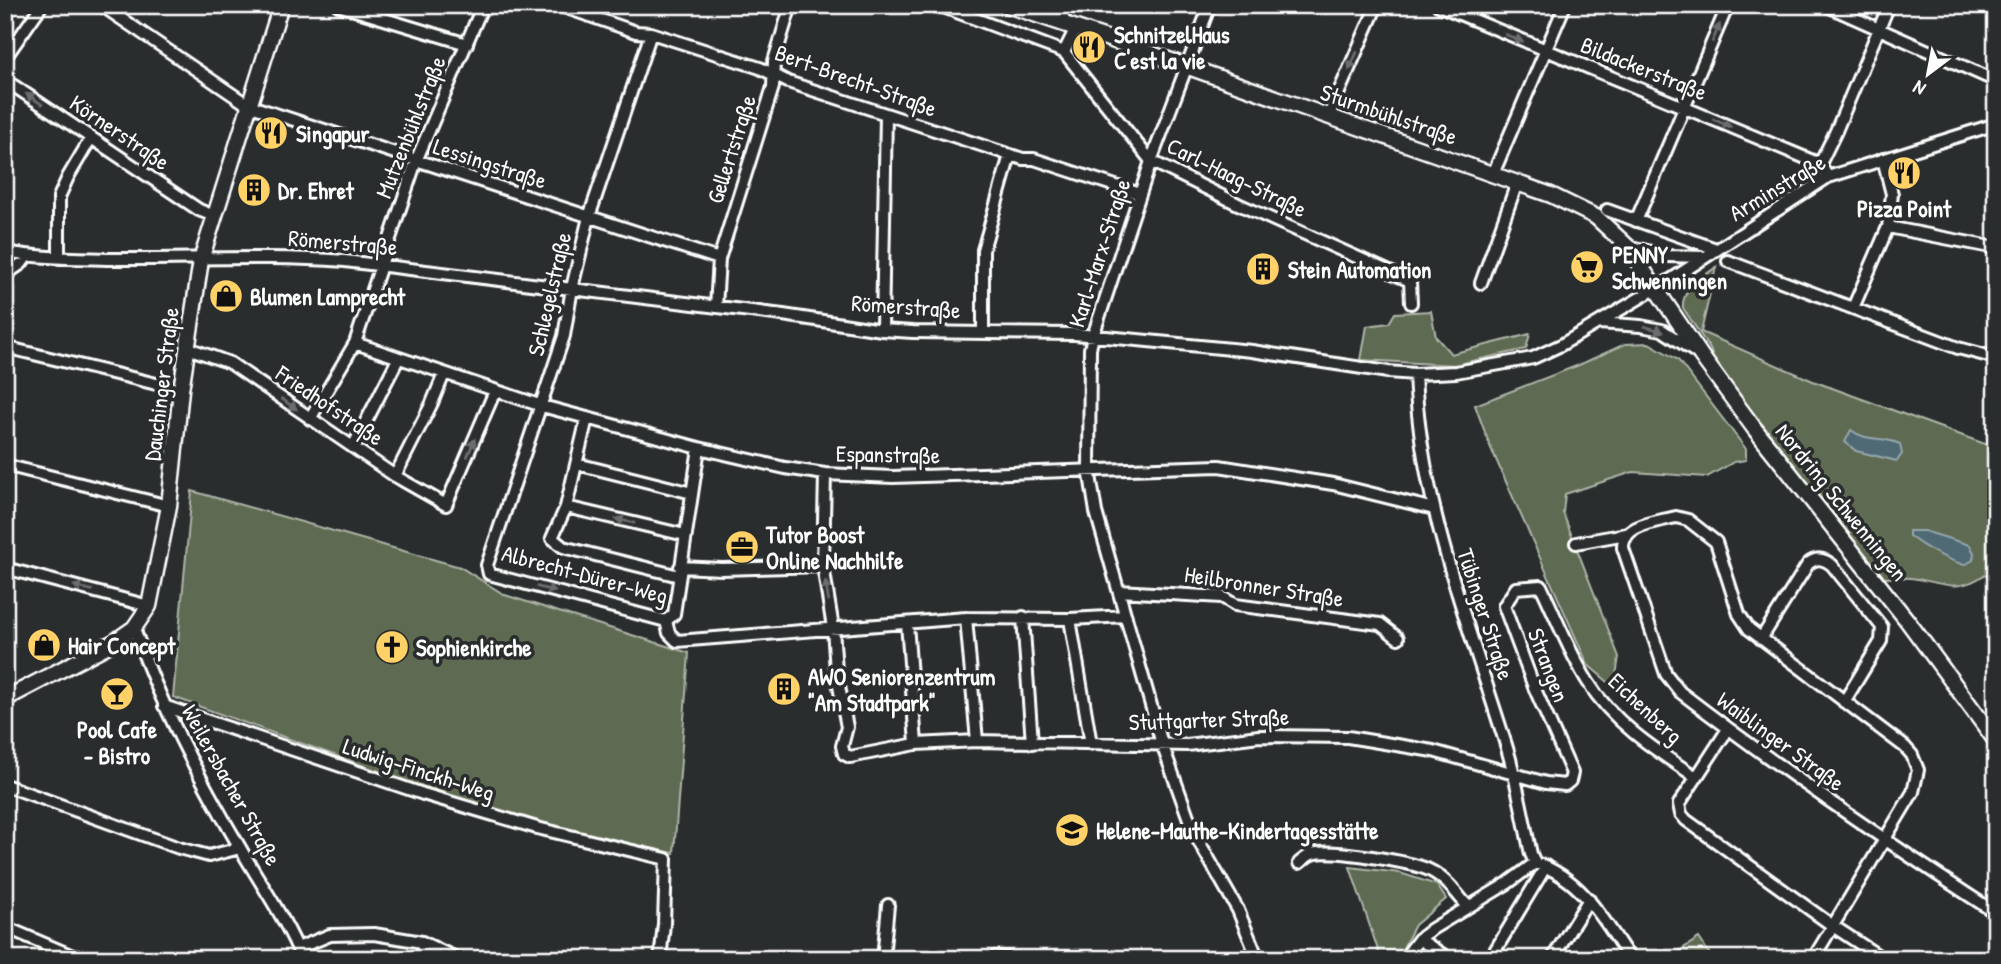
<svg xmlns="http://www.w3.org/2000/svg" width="2001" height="964" font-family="'Patrick Hand',sans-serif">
<rect width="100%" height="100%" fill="#2a2d2e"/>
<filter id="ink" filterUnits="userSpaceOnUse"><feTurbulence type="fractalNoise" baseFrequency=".0143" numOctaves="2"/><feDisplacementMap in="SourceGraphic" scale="14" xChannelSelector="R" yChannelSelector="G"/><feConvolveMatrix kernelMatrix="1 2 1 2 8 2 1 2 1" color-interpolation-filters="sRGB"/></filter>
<g filter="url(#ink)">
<path fill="#5e6b53" stroke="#aeb5a9" stroke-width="2" d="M1716,267L1701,332L1813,381L1996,448V579L1984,575C1956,595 1940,581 1910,578C1901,577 1891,578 1882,578L1715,364L1710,349L1683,308C1681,289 1702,278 1716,267Z
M1431,311L1436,337L1451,354L1530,334L1526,349L1454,365L1361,360L1367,326L1389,323L1395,313Z
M1649,343L1678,360L1746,449V460L1734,462L1707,477L1633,472L1565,494L1563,513L1619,657L1614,687L1588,665L1490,446L1475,405L1579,365L1625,344Z
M192,491L460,567L505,595L689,653L674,853L546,826L420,786L173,697Z
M1350,867L1400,873L1437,885L1446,899L1415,925L1397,959H1381Z
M1699,938L1713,959H1667Z"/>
<path fill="#506a75" stroke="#96a6ac" stroke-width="2" d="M1851,430C1868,443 1880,435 1900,444L1902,454L1897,461L1856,451L1845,442Z
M1909,531H1924L1970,545L1974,553L1973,560L1964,565C1943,558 1926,549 1909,536Z"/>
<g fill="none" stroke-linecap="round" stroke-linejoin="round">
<g stroke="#fff" stroke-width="16">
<path id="minor" d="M101,5L248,105L719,259
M338,5L467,44
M558,5L636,32L651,33L760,68L788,82L1023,159H1034L1140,194
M938,5L1064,52L1076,28
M1210,5L1151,161L1093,336L1090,349L1089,469L1096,512L1162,744L1194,833L1238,910L1258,959
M1438,5L1820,164L1828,177
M1825,5L1996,81
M1060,23L1067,5
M651,33L589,217L572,288L564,336L487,565L489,574L666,621L674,614L699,448
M1064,52L1151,161L1238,204L1410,281L1411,303
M5,58L42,5
M5,80L199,210L214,216
M1328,117L1377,5
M1820,164L1836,131L1889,5
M1493,174L1565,5
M1607,210L1716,249
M1636,221L1728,5
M1888,227L1996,248
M1627,246L1667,256L1704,257
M5,252C39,258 73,258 107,259C187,260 266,255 345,261L783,315L882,330L913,332L1075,334L1252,351L1388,372L1415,374L1456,372L1533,358L1561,345L1675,277L1828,177L1996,124
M59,258V197L68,177L91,138
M1728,261L1958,348L1996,358
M5,275L21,264L27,256
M1481,283L1517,183
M716,307L719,259L773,87L774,61L791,5
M1853,308L1888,227L1892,194L1883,159
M1599,323L1641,326L1662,330L1697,353
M882,330L886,115
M983,332V250L1010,155
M355,343L542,406L699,448L785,468L825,474L893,477L1219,466L1333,484L1434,509
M5,347L181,390
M188,348L230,363L395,476L446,505L495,391
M1415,374C1420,503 1468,623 1506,745C1517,780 1523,818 1531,854L1535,863
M587,418L566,507L552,538L563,547L679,576
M310,419L355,343L416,161L483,5
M354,445L398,359
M577,464L692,493
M5,465L169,506
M825,474L823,566L833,628L836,671L847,727L842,746L844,754L850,757L916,744L977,741L1187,745L1259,736L1348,737L1433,751L1546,783L1565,785L1570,781L1572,773L1534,687L1504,606L1516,588L1541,586C1556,617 1569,652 1588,682C1613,723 1657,751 1696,777
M395,476L432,403L444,374
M566,507L685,535
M1576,543L1626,534
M680,567L722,569L823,566
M5,568L149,606
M1119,591L1222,597L1235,605L1380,624L1398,638
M1023,617L1032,743
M966,618L977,741
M1070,619L1091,744
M666,621L669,633L677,641L966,618L1070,619L1126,616
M907,623L916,744
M134,628C160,704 198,776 239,846C260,883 286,919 302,959
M1761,639L1808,564C1816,557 1823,558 1832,565L1882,627L1881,641L1844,702
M164,706L423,794L537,828L666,859L664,924L660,959
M1728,729L1679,804L1681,814L1686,820L1833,926L1883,959
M5,785L179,848L209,856L240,848
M1299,863C1302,861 1308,855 1312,854C1329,848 1412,862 1429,870C1446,878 1457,894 1468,907
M5,927L80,959
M1419,939L1449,959
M422,942L424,959
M298,948L330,935L374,934L422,942L458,959
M883,959L888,905
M995,959V957L1016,959
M1404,959L1419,939L1432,929L1508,883L1535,863C1581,877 1605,921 1630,959
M1490,959L1546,866
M1552,959L1589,899
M1813,959L1913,792L1918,770L1912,755L1905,747L1749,629L1739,614L1716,542L1688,520L1676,517C1657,522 1622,524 1623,548L1666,674L1680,692C1782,770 1888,843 1996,913"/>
</g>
<g stroke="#fff" stroke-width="19">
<path id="major" d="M1007,5L1112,40L1551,195L1596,217L1627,246L1702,357L1754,428L1906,619L1996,741
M5,699L114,642L134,628L149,606L169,506L181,390L201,260L281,5"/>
</g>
<use href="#minor" stroke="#2a2d2e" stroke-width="10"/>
<use href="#major" stroke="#2a2d2e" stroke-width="14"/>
</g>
<defs><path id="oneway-solid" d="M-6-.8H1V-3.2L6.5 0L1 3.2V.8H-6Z" transform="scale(1.75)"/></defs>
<g fill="#6a6c6d">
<use href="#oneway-solid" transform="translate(1716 33) rotate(-67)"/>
<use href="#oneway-solid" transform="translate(1514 38) rotate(23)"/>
<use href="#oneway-solid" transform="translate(1353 61) rotate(114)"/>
<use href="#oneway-solid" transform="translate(34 99) rotate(-146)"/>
<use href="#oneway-solid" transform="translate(1722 123) rotate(23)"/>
<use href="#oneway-solid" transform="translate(1654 329) rotate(16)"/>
<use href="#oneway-solid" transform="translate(289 404) rotate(35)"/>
<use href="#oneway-solid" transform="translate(471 448) rotate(-67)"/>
<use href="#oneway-solid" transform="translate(625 521) rotate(-167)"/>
<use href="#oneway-solid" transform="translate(83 588) rotate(-165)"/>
<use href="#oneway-solid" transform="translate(546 589) rotate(15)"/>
<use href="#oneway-solid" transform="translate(827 591) rotate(-99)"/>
</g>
</g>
<defs>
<g id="restaurant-disc" transform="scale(1.75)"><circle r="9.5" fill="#ffd166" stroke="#2a2d2e"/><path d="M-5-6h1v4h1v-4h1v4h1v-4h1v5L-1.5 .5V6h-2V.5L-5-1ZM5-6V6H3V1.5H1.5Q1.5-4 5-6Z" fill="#111"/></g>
<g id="building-disc" transform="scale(1.75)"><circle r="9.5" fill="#ffd166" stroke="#2a2d2e"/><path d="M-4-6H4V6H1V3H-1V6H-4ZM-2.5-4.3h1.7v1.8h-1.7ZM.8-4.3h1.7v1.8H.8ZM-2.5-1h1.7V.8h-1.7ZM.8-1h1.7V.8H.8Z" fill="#111"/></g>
<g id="supermarket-disc" transform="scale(1.75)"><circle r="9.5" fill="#ffd166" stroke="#2a2d2e"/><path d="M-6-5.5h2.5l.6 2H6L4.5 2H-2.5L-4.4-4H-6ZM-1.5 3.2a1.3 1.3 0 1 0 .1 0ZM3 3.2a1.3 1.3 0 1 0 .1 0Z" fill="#111"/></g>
<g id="shop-disc" transform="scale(1.75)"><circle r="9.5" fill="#ffd166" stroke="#2a2d2e"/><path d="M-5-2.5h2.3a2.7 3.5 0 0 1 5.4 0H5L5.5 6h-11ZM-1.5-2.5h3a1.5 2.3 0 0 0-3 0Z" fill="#111"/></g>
<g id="office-disc" transform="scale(1.75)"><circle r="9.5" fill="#ffd166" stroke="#2a2d2e"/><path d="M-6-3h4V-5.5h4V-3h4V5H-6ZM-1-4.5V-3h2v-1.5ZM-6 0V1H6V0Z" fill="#111"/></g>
<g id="church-disc" transform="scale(1.75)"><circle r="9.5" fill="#ffd166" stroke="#2a2d2e"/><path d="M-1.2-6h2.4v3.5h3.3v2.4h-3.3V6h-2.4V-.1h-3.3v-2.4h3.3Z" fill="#111"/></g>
<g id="bar-disc" transform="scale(1.75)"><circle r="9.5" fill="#ffd166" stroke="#2a2d2e"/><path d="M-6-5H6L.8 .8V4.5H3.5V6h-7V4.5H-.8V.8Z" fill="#111"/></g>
<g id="school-disc" transform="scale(1.75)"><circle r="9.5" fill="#ffd166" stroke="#2a2d2e"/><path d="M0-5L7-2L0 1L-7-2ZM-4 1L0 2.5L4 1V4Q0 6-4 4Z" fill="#111"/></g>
</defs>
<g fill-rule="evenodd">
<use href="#restaurant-disc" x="1089" y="47"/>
<use href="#restaurant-disc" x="271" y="133"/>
<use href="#restaurant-disc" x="1904" y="173"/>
<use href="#building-disc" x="254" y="190"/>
<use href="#supermarket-disc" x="1587" y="267"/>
<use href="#building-disc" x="1263" y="269"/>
<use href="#shop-disc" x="226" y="296"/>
<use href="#office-disc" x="742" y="547"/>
<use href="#shop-disc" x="44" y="645"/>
<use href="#church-disc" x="392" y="647"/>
<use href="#building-disc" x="784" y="689"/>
<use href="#bar-disc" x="117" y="694"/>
<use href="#school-disc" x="1072" y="830"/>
</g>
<g text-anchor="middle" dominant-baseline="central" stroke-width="7" stroke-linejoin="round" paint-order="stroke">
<g font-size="23" font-weight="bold" fill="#fff" stroke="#2a2d2e" text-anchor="start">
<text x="1114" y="34">SchnitzelHaus<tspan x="1114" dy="26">C'est la vie</tspan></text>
<text x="296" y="133">Singapur</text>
<text x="278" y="190">Dr. Ehret</text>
<text x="1904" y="208" text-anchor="middle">Pizza Point</text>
<text x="1612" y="254">PENNY<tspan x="1612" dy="26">Schwenningen</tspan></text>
<text x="1288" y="269">Stein Automation</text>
<text x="250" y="296">Blumen Lamprecht</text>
<text x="766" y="534">Tutor Boost<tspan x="766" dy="26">Online Nachhilfe</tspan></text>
<text x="68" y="645">Hair Concept</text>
<text x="416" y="647">Sophienkirche</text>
<text x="808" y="676">AWO Seniorenzentrum<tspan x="808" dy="26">"Am Stadtpark"</tspan></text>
<text x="117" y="729" text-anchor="middle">Pool Cafe<tspan x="117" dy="26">- Bistro</tspan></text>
<text x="1096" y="830">Helene-Mauthe-Kindertagesstätte</text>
</g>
<g font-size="23" fill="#fff" stroke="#2a2d2e">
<text transform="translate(1644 68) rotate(22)">Bildackerstraße</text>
<text transform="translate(856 80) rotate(20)">Bert-Brecht-Straße</text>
<text transform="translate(1389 114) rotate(19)">Sturmbühlstraße</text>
<text transform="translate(410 127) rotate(-68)">Mutzenbühlstraße</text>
<text transform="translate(120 132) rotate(34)">Körnerstraße</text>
<text transform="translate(731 149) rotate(-72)">Gellertstraße</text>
<text transform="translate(490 163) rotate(18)">Lessingstraße</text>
<text transform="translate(1237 177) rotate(26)">Carl-Haag-Straße</text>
<text transform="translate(1777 187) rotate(-31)">Arminstraße</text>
<text transform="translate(343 242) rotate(5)">Römerstraße</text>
<text transform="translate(1099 253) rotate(-72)">Karl-Marx-Straße</text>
<text transform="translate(549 294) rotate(-77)">Schlegelstraße</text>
<text transform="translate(906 306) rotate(4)">Römerstraße</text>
<text transform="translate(161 384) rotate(-83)">Dauchinger Straße</text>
<text transform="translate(330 405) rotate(34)">Friedhofstraße</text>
<text transform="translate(888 454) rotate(1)">Espanstraße</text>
<text transform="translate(1842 502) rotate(51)">Nordring Schwenningen</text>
<text transform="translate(585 574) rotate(15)">Albrecht-Dürer-Weg</text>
<text transform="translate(1264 586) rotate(9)">Heilbronner Straße</text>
<text transform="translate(1486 614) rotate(72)">Tübinger Straße</text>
<text transform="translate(1549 665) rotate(69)">Strangen</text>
<text transform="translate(1646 708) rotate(43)">Eichenberg</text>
<text transform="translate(1209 719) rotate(-2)">Stuttgarter Straße</text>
<text transform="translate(1781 741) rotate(36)">Waiblinger Straße</text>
<text transform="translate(419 769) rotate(18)">Ludwig-Finckh-Weg</text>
<text transform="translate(232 785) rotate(61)">Weilersbacher Straße</text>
</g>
</g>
<rect width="2001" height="964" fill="none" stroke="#2a2d2e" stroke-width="28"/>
<rect x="14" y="14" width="1973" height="936" fill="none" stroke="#fff" stroke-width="2.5" filter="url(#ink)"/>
<g transform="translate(1928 74) rotate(212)" stroke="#2a2d2e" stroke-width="5" paint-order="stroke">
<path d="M0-5L12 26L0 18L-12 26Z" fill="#ffffff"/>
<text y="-10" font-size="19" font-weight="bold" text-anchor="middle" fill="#ffffff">N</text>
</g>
</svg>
